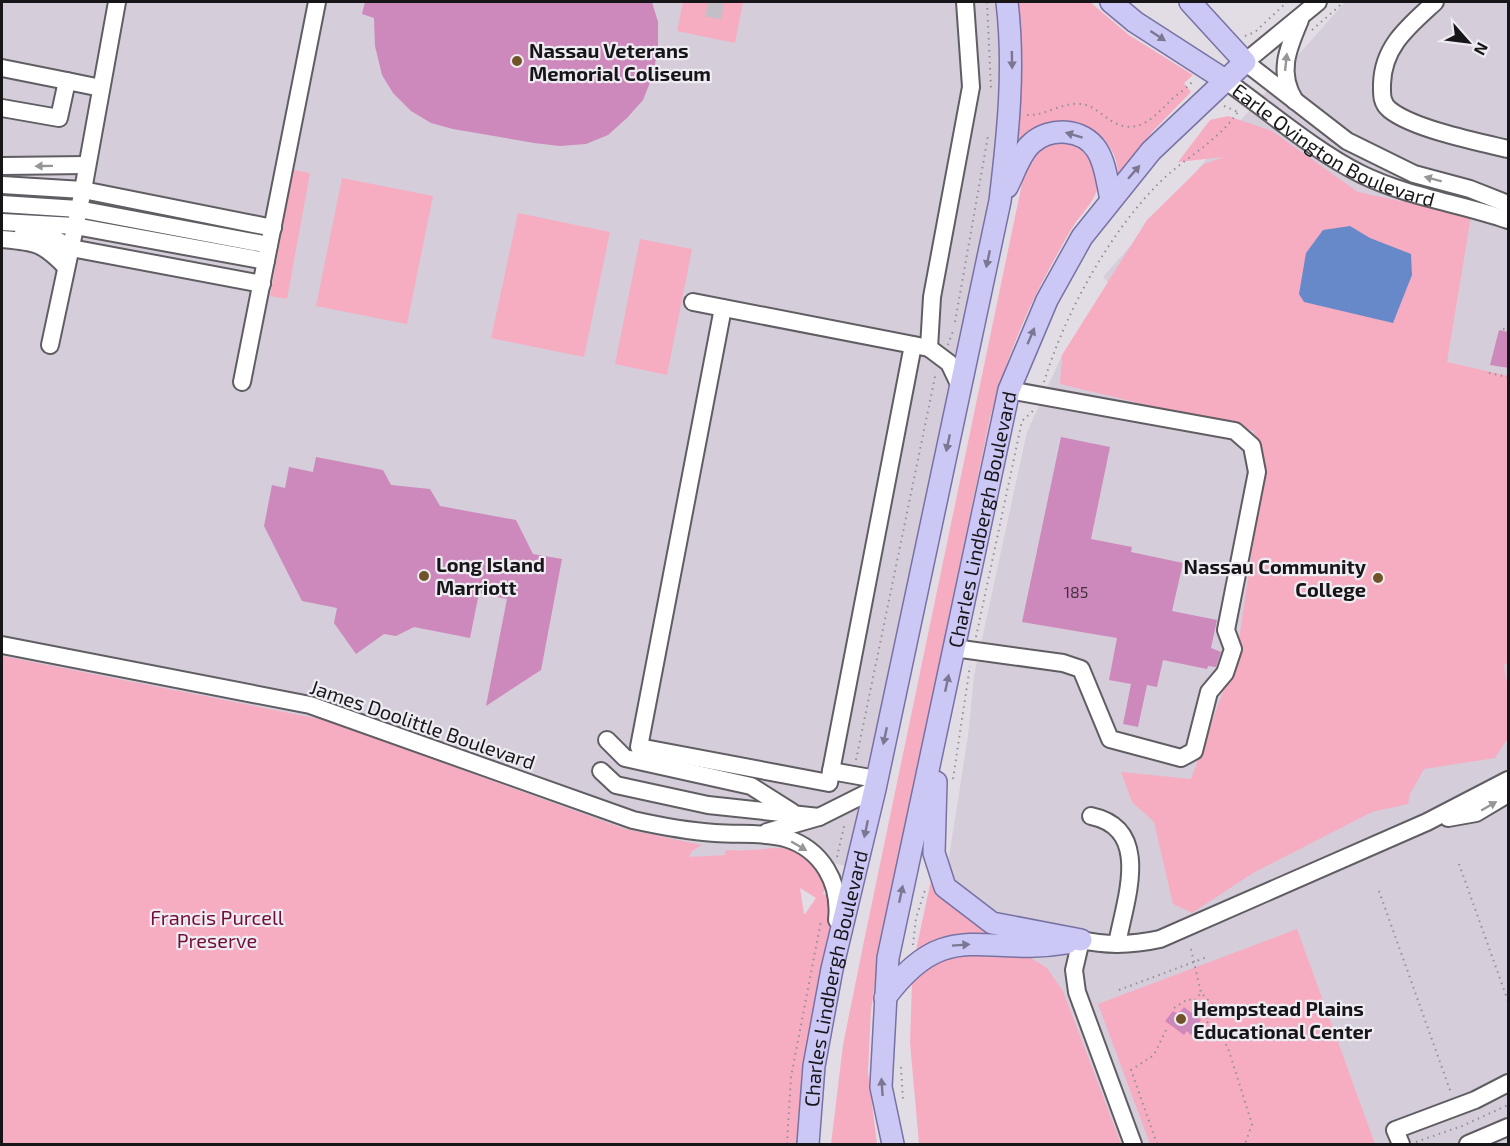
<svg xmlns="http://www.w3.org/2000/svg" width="1510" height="1146" font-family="'Exo 2',sans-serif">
<rect width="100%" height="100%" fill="#e2dde5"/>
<path fill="#d5cdda" d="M2,2H1004L1008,109L852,868L794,852L679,858L2,667Z
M1345,2H1508V1144H993L1031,958L1081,940L999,918L951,884L948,863L968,736L974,676L1027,432L1062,355L1061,384L1253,430L1103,277Z"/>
<path fill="#f7adc1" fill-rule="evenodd" d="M683,2H743L735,43L677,31Z
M1016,2H1090L1129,35L1193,75L1184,83L1191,92L1152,132L1119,178C1118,171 1117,162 1114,155C1105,132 1072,115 1048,123C1033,127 1025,136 1016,148C1020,100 1024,50 1016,2Z
M1228,116L1272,131L1358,192L1471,216L1447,362L1508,376V663L1504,665L1508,688V738L1495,758L1424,769L1410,794L1408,804L1372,812L1253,873L1192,913L1173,904L1154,822L1132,802L1121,772L1191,779L1237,653L1259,503L1254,431L1060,384L1062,355L1147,220L1204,164L1224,157L1178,162L1210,120Z
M1070,141C1087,149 1102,161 1099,182C1097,199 1083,212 1074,225C1065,239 1057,255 1049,269C1023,317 1004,366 990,418L879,955L871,1011L868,1072L877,1144H831L843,1045L864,941L1025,169C1037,149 1047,142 1070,141Z
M293,170L310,173L287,299L270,296Z
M342,178L433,196L407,324L316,306Z
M518,213L610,232L584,357L491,338Z
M640,239L692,249L667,375L615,364Z
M2,656L325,720L625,829L702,845L692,851L689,857L726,855L724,853L727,850C778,854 788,831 828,881L823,894L830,896L834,909L801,1076L800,1144H2ZM800,888L816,898L805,914H804Z
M933,871L1005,934C967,933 950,929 916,950Z
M1297,929L1375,1144H1150L1098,1004Z
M1014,953L1031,958L1047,968L1063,991L1121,1144H919L910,1043L912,982L936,954Z"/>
<path fill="#6789c9" d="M1350,226L1370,238L1411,254L1412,275L1393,323L1304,302L1299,294L1306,253L1323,230Z"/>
<path fill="#cd89bb" d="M365,2H652L658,22V48L653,75L643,100L627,118L608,135L586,144L560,146L534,143L453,129L431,123L411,111L393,93L382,75L375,46L374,18L362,14Z
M1499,330L1509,332V368L1490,365Z
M1061,437L1110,447L1091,539L1132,547L1131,552L1183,563L1172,611L1217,620L1211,648L1221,652L1216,667L1208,666L1207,669L1163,660L1157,687L1147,685L1138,727L1123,724L1131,684L1109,680L1117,638L1022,622Z
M316,457L383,470L391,485L430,489L440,506L516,520L533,554L562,559L541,670L486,706L507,599L479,593L470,638L414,627L396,636L384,634L356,654L334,623L337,608L302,601L264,526L272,485L285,488L289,467L313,472Z
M1184,1007L1201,1020L1191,1035L1187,1031L1184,1035L1165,1021L1173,1011L1178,1014Z"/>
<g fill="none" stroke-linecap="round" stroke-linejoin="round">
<path stroke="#c4bfc6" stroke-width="16" stroke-dasharray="16 8" stroke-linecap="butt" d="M713,18L716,2"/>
<g stroke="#605d63" stroke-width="20">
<g id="minor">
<path d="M1318,2L1245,62L1347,141L1414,174L1470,189L1508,204"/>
<path d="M1435,2C1409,26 1383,46 1382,84C1382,94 1381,103 1390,110C1414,129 1478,142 1508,149"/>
<path d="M2,68L67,81"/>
<path id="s1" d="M1225,80C1267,110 1316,152 1361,174C1408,197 1459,203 1508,220"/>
<path d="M1295,101C1277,73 1288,48 1300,20"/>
<path d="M2,108L59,118L67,81L101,88"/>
<path d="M2,166L87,165"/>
<path d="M2,185L83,190L273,228"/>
<path d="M2,204L78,209L269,245"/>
<path d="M2,222L75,226L266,261"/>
<path d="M23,233L55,239L71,248L262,284"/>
<path d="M2,239C35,242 42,242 66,267"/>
<path d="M693,302L929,348L932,297L971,87L965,2"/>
<path d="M723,308L639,747L829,783L831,771"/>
<path d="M50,345L83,190L117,2"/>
<path d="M929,348L949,363L960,386"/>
<path d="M242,382L317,2"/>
<path d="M2,645L310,705L633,820C660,826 687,831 715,833C738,835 762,832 785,838C822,849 841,883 837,920"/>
<path d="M954,648L1063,663L1081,669L1110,739L1181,758L1194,751L1209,692L1225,673L1233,649L1226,630L1257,472L1252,446L1235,431L1009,390"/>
<path d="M607,740L625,758L751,786L792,812"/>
<path d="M601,771L616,785L708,805L819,817"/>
<path d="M876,779L831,771L913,345"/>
<path d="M1091,816C1153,829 1125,900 1117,944"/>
<path d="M1448,818L1476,813L1508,794"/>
<path d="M767,832L819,817L875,789"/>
<path d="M1081,940C1108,946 1133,945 1160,939L1427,822L1508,780"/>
<path d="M1081,940L1074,970L1077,992L1133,1144"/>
<path d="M1401,1144L1395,1130L1475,1100L1508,1083"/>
<path d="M1468,1144L1508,1127"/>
</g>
</g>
<g stroke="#7772a3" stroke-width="24">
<g id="major">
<path d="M1111,2L1135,22L1225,80"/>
<path d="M1007,187C1014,174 1020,153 1032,143C1050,127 1083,128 1097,150C1106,164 1107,183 1111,199"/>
<path d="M936,782L934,853L945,887L992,923L1081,940"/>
<path d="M885,998C946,915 983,957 1067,943"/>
<path id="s2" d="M808,1144L814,1066L832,969L875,789L1000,201C1008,134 1015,69 1007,2"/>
<path id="s3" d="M893,1144L881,1087L888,958L1009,390L1047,300L1082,237L1151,151L1245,62L1190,2"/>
</g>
</g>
<path stroke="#938f95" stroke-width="2" stroke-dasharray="1.5 4.5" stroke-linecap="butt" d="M987,2L991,88
M1312,30L1344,2
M1245,36L1255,32L1287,2
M1224,106L1238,112
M1027,115C1046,116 1061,102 1081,104C1093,105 1103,116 1113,122C1139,136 1155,116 1172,99C1179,93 1187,88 1193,81
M955,322L988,136
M1503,329L1508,330
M948,345L954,328
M1489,373L1508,377
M1044,382C1065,313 1109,233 1160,182C1189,154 1216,144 1240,109
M976,637L1022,421L1034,410
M856,760L936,372
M953,779L970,666
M837,857L845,822
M1459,864L1508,1001
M1379,891L1451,1093
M913,945L916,918L926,887
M1191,949L1201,993L1215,1007L1205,1019L1212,1028L1217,1030L1228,1048L1252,1124L1245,1144
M1119,990L1207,957
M1174,1008L1188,999L1194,1001L1201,993
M901,1067L903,1100
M1416,1142L1462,1126L1508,1105
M787,1144L791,1077L821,921
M1157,1144L1131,1070L1154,1055L1166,1030"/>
<use href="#minor" stroke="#fff" stroke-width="16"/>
<use href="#major" stroke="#ccc8f5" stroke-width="21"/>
</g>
<defs><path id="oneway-solid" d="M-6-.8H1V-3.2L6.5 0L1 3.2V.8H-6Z" transform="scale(1.5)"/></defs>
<g fill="#7b7792">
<use href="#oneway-solid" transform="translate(1158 36) rotate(33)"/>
<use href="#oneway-solid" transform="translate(1012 60) rotate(89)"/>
<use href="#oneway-solid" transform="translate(1074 135) rotate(-163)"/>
<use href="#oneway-solid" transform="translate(1134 172) rotate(-49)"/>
<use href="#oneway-solid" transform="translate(988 259) rotate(102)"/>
<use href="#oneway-solid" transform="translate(1031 336) rotate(-67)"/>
<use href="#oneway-solid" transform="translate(948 443) rotate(102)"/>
<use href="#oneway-solid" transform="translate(947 683) rotate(-78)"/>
<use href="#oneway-solid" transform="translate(885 736) rotate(102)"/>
<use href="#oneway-solid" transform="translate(866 829) rotate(102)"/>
<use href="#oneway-solid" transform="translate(901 894) rotate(-78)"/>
<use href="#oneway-solid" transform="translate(961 945) rotate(-4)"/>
<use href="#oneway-solid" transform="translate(882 1087) rotate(-94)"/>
</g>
<g fill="#979697">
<use href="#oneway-solid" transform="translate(1286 62) rotate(-84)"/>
<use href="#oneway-solid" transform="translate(44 166) rotate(179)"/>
<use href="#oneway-solid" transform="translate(1433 179) rotate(-165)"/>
<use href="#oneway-solid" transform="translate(1489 806) rotate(-30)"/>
<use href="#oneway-solid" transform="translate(799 846) rotate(30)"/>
</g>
<g fill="#705327" stroke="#efebf2" stroke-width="2">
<circle cx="517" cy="61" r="6"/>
<circle cx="424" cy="576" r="6"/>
<circle cx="1378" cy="578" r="6"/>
<circle cx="1181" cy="1019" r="6"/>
</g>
<g text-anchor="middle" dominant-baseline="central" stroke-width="4.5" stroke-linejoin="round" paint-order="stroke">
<g font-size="16" fill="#443241">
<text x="1076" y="591">185</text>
</g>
<g font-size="20" font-weight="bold" fill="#171518" stroke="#efebf2" text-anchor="start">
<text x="529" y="50">Nassau Veterans<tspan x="529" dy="23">Memorial Coliseum</tspan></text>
<text x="436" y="564">Long Island<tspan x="436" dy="23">Marriott</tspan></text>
<text x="1366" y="566" text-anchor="end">Nassau Community<tspan x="1366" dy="23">College</tspan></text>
<text x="1193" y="1008">Hempstead Plains<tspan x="1193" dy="23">Educational Center</tspan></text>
</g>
<g font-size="20" fill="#171518" stroke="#efebf2">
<text stroke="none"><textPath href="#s1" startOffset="128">Earle Ovington Boulevard</textPath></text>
<text stroke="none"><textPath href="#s3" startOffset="636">Charles Lindbergh Boulevard</textPath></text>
<text transform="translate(423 724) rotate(19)">James Doolittle Boulevard</text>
<text stroke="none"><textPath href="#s2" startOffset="168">Charles Lindbergh Boulevard</textPath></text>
</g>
<g font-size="20" fill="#720f39" stroke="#efebf2">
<text x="217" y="917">Francis Purcell<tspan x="217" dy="23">Preserve</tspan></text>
</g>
</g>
<rect width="1510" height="1146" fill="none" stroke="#171518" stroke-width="6"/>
<g transform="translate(1468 42) rotate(118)" stroke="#efebf2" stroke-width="4.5" paint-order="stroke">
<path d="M0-4.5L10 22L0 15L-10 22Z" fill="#171518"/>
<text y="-9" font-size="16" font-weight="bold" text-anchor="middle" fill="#171518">N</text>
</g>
</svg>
